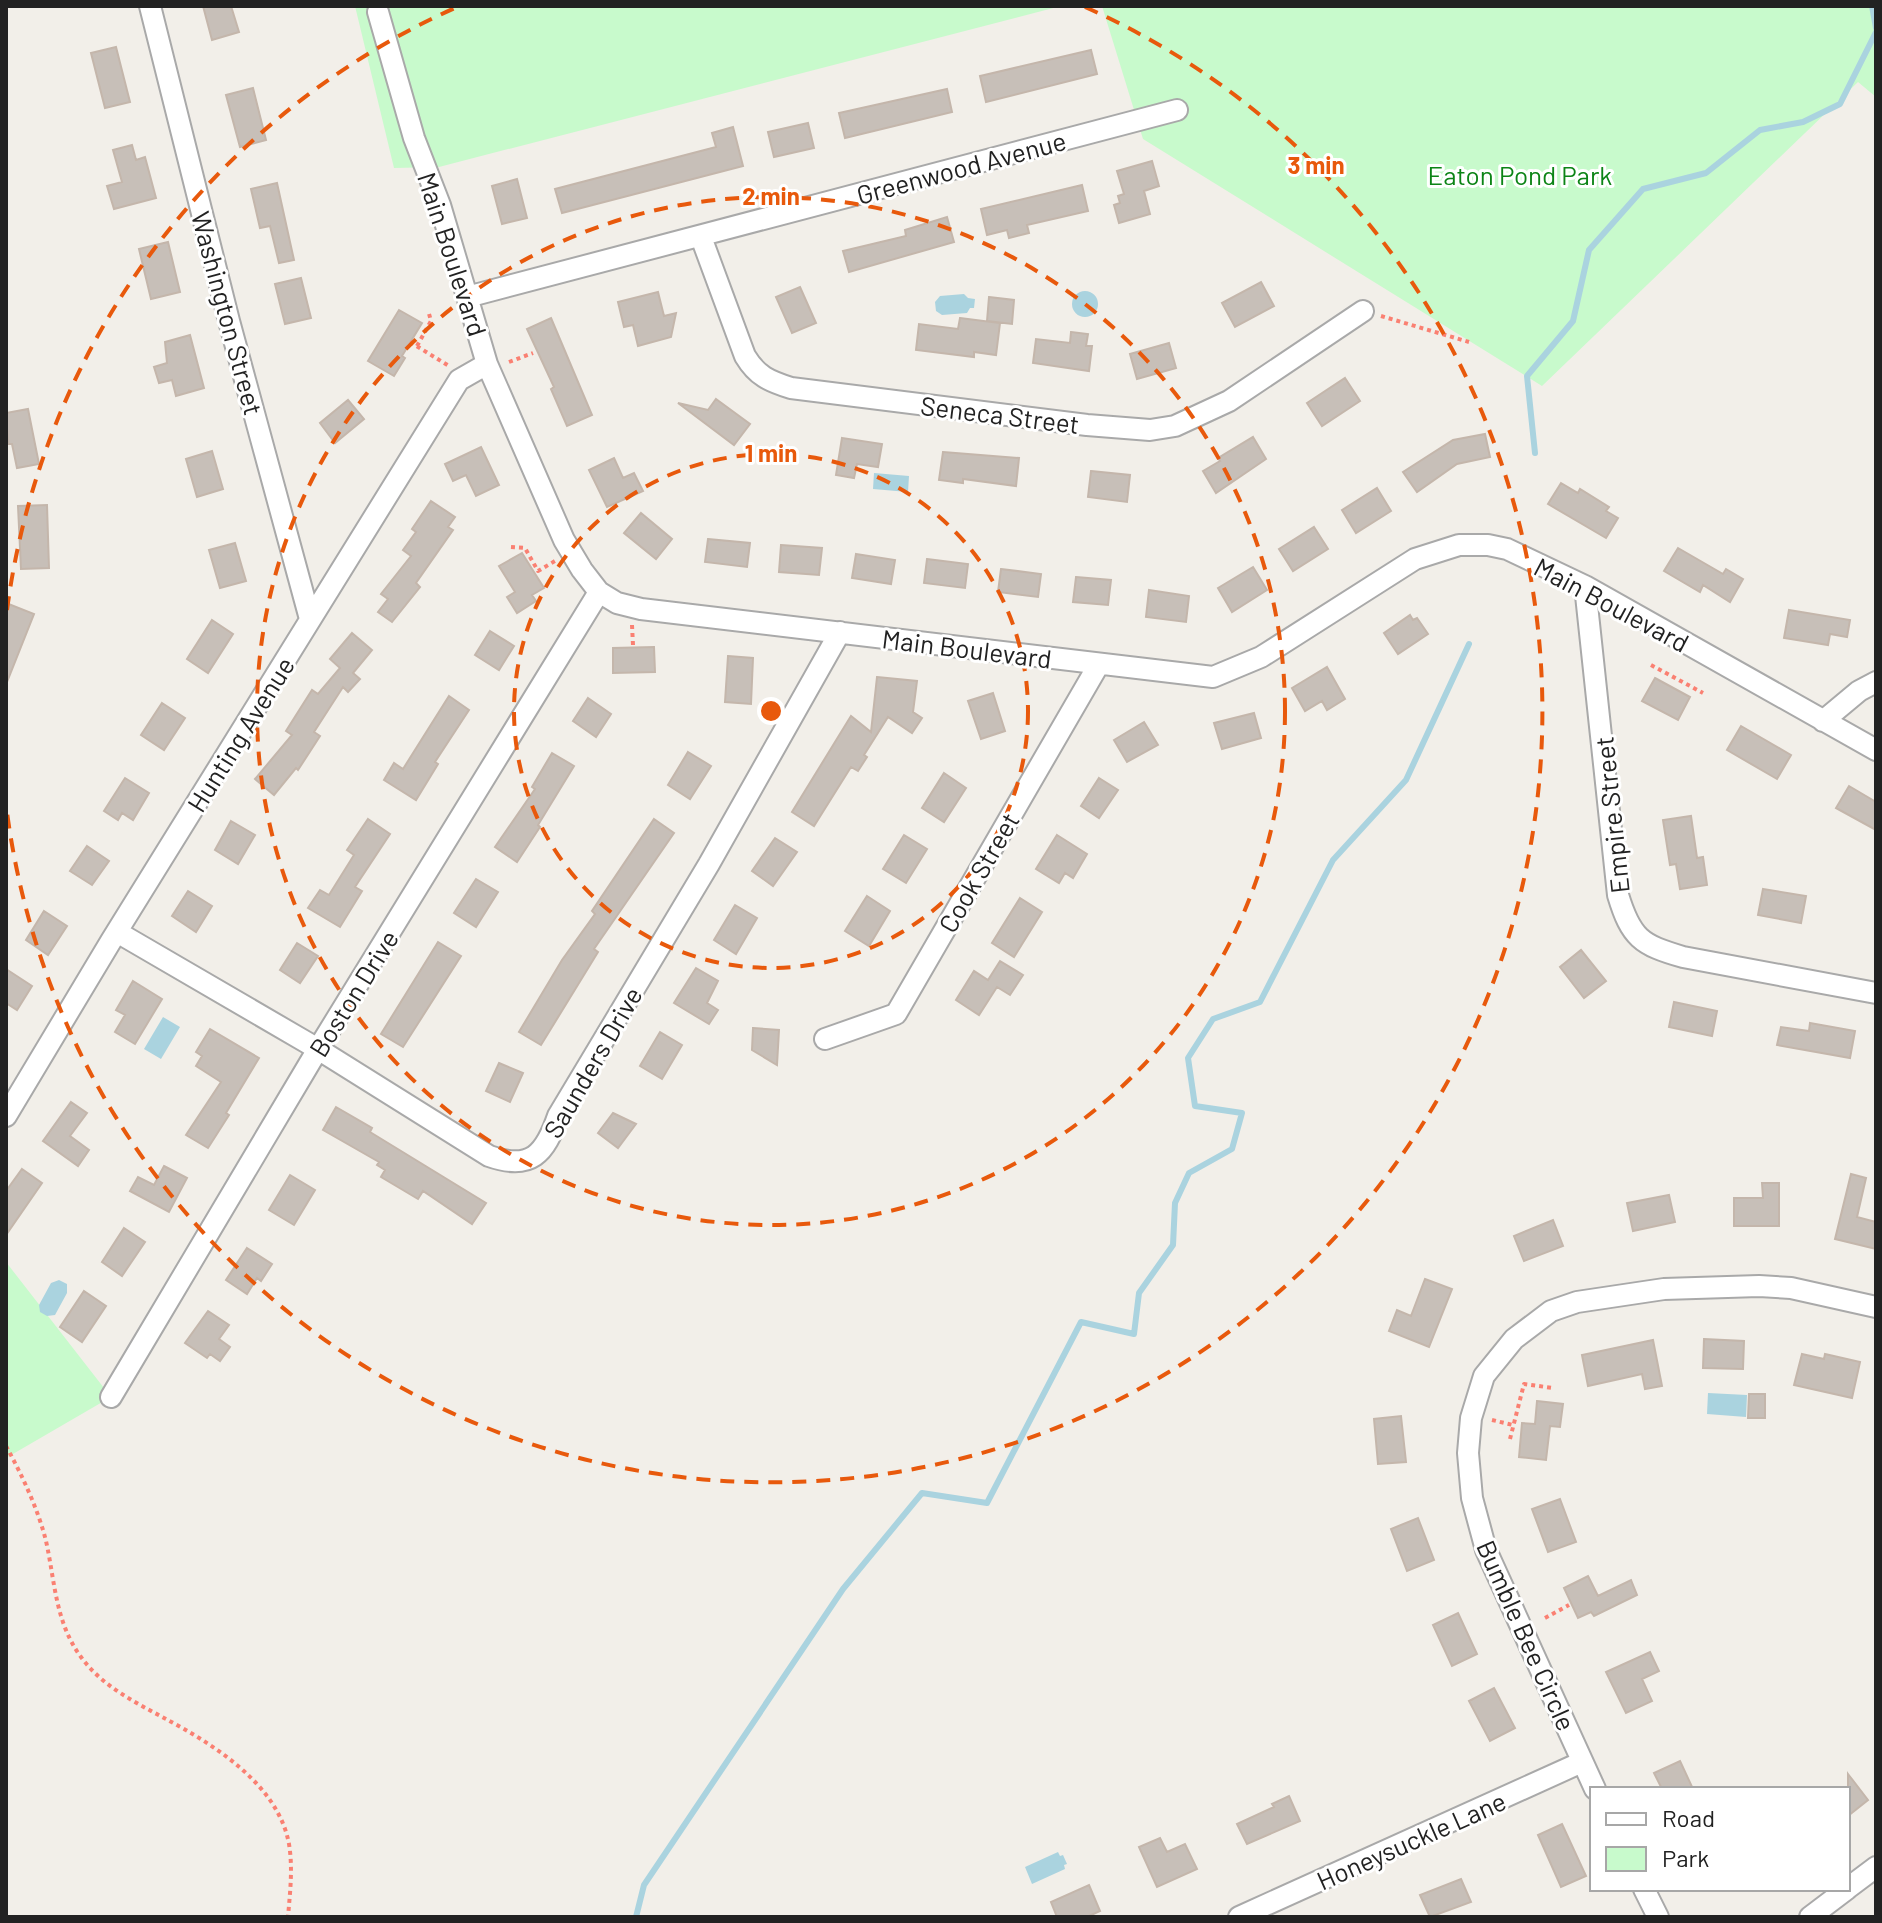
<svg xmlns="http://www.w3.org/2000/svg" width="1882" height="1923" font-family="Barlow,sans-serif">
<rect width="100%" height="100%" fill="#f2efe9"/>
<path fill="#c8facc" d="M355,6H1061L439,167L394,168Z
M1102,6H1876V97L1858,82L1542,386L1143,139Z
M6,1262L111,1397L6,1458Z"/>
<path fill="#aad3df" d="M1072 304a13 13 0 1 1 26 0a13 13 0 1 1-26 0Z
M964,294L968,298L975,299L974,308H970L967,313L942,315L936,311L935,302L940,296Z
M874,473L909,476L908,492L873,489Z
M163,1017L180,1027L161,1059L144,1049Z
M59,1280L67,1284V1293L55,1315L47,1316L40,1312L39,1305L51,1283Z
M1708,1393L1747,1395L1746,1417L1707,1414Z
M1058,1852L1060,1856L1063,1855L1067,1864L1064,1865L1065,1869L1032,1884L1025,1867Z"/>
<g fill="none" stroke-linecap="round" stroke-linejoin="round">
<path stroke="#aad3df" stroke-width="6" d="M1872,6L1876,28
M1535,453L1527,376L1573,321L1589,250L1643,189L1706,173L1760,130L1803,122L1840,104L1876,32
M636,1917L644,1885L843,1589L922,1493L987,1503L1081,1322L1134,1334L1139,1293L1173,1245L1175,1203L1189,1173L1232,1149L1242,1113L1195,1106L1188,1058L1213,1019L1260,1002L1333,860L1406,780L1469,644"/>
</g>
<path fill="#c7bfb8" stroke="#c4b6ab" stroke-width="2" d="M203,6H231L239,32L212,40Z
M116,47L130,102L105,108L91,53Z
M1091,50L1097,74L986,102L980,76Z
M253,88L266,140L240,147L226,95Z
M947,89L952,112L845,138L839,113Z
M808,123L814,148L774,157L768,132Z
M733,127L743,166L562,213L555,189L716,147L712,133Z
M132,145L136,160L145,157L156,198L114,209L107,186L122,182L113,150Z
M1152,161L1159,186L1144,191L1150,214L1119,223L1114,205L1120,203L1118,196L1124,194L1117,171Z
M517,179L527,218L502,224L492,186Z
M277,183L294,260L279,263L270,226L260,228L251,189Z
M1082,185L1088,211L1027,225L1029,233L1009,238L1007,230L987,235L981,209Z
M947,217L954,242L849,272L843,251L906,236L905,230Z
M168,242L180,292L151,299L139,249Z
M301,278L311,318L285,324L275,284Z
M1261,282L1274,306L1235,327L1222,303Z
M800,287L816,323L792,333L776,297Z
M658,292L664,316L676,313L671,337L638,346L633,325L624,327L618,302Z
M989,297L1014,300L1012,324L987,321Z
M399,310L422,323L402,356L405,358L394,376L368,361Z
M551,318L592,415L567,426L551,389L554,387L527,329Z
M960,318L1000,323L996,355L974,352V357L916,350L919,324L958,329Z
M1071,332L1088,334L1086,346H1092L1089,371L1033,363L1036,339L1070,343Z
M190,335L204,388L176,396L172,380L159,383L154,367L167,363L165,342Z
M1169,343L1176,368L1137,379L1130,354Z
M1345,378L1360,401L1322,426L1307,403Z
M716,399L750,424L734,445L678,403L708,410Z
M348,400L364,419L335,443L320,423Z
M28,409L39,464L17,468L12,444H8L6,413Z
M1485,434L1490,457L1457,464L1417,492L1403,472L1453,440Z
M1253,437L1266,459L1216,493L1203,471L1220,461L1218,458Z
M842,438L882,444L878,467L857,464L854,478L836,475Z
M481,447L499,485L476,496L466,475L453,481L445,464Z
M212,451L223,489L197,497L186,459Z
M943,452L1019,458L1016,486L963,479V483L939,480Z
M614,458L623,478L634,473L643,491L607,507L589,470Z
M1091,471L1130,475L1127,502L1088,497Z
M1561,483L1578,493L1580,489L1609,507L1606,511L1618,518L1606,538L1548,504Z
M1377,488L1391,511L1356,533L1342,510Z
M431,501L455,517L448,527L453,530L416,583L420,587L392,622L378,612L388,599L381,594L411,556L403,550L416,532L412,529Z
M47,505L49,568L21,569L18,506Z
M641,513L672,539L656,559L624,533Z
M1314,527L1328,549L1293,571L1279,549Z
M708,539L750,543L747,567L705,562Z
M235,543L246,581L220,588L209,550Z
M781,545L822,548L819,575L779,572Z
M1678,548L1723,574L1726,569L1743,579L1730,602L1703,585L1700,592L1664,571Z
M522,553L544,588L532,595L536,601L517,613L507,597L515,592L499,566Z
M856,554L895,560L891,584L852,578Z
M927,559L968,564L965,588L924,583Z
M1253,567L1267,590L1232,612L1218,588Z
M1001,569L1041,574L1038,597L998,592Z
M1076,577L1111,580L1108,605L1073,602Z
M1149,590L1189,596L1186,622L1146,617Z
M6,603L34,614L7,682L6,681Z
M1789,610L1850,620L1847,637L1830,634L1828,645L1784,638Z
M1410,615L1413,620L1417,618L1428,634L1398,654L1384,633Z
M212,620L233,634L208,673L187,659Z
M490,631L514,646L499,670L475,655Z
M352,633L372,650L353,673L360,679L348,692L343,687L314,732L320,736L298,770L296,768L274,795L255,779L292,735L286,731L312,690L318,694L340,668L330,659Z
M654,647L655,672L613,673V648Z
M728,656L753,658L751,704L725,702Z
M1327,667L1345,699L1327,710L1322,701L1305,711L1292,688Z
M877,677L917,681L913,712L922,718L912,733L888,717L864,755L867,757L858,771L851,767L814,826L792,812L851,716L871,732Z
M1655,678L1690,697L1678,720L1642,701Z
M993,693L1005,731L981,739L968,701Z
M449,696L469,710L435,762L438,764L416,800L384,780L394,763L403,769Z
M588,698L611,714L596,737L573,721Z
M162,703L185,718L164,750L141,735Z
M1254,713L1261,738L1222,749L1214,723Z
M1144,722L1158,745L1127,762L1114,740Z
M1741,726L1791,755L1777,779L1727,750Z
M688,752L711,766L690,799L668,785Z
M552,753L574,766L538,825L540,827L517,862L495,847L535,789L532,787Z
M944,773L966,788L944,822L922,808Z
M125,778L149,793L133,820L122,813L118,820L104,811Z
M1099,778L1118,790L1099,818L1081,806Z
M1849,786L1876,802V830L1836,808Z
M1691,816L1697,858L1703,857L1707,885L1680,889L1676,864L1670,865L1663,820Z
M368,819L390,834L355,887L362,891L340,927L308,908L320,890L329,895L354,855L347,850Z
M654,819L674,833L594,949L598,952L541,1045L519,1032L562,960L595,914L592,911Z
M231,821L255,835L238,864L215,850Z
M904,835L927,849L906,883L883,869Z
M1057,835L1087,854L1073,878L1065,873L1059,883L1036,869Z
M775,838L797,852L773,886L752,871Z
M87,846L109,861L92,885L70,871Z
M476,879L498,892L476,927L454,913Z
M1763,889L1806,896L1801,923L1758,915Z
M188,891L212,906L196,932L172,916Z
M867,896L890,911L869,946L845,931Z
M1020,898L1042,912L1014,957L992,943Z
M735,905L757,918L736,954L714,940Z
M44,911L67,926L48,955L26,940Z
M438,942L461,956L403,1047L381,1034Z
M297,943L318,956L300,983L280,970Z
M1581,950L1606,981L1584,998L1560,967Z
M1000,961L1023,975L1010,995L997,987L979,1015L956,1000L974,971L988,980Z
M696,968L718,981L707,1003L718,1010L709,1024L674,1003Z
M6,969L32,986L17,1010L6,1003Z
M133,981L162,999L135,1044L115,1032L125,1015L116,1010Z
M1674,1002L1717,1011L1712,1036L1669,1027Z
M1810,1023L1855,1031L1850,1058L1777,1045L1781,1027L1809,1031Z
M753,1028L779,1030L777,1065L752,1050Z
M210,1029L259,1058L226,1113L229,1115L208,1148L186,1135L221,1082L196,1066L202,1056L196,1052Z
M660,1032L682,1045L662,1079L640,1066Z
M499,1063L523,1073L510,1102L486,1091Z
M71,1102L87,1113L70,1136L89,1150L78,1166L43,1141Z
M336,1107L372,1128L370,1132L486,1203L472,1224L423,1191L418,1199L381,1177L385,1170L377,1165L379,1162L323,1130Z
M613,1113L636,1124L618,1148L598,1133Z
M164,1166L187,1178L169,1212L130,1191L138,1177L154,1185Z
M22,1169L42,1183L6,1235V1191Z
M1851,1174L1866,1178L1857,1217L1876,1222V1249L1835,1239Z
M290,1175L315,1190L294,1225L269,1210Z
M1762,1183H1779V1226H1734V1198H1763Z
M1669,1195L1675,1222L1633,1231L1627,1203Z
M1553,1220L1563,1246L1524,1261L1514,1236Z
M124,1228L145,1242L122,1276L102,1262Z
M247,1248L272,1264L261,1281L257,1278L247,1294L226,1280Z
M1425,1279L1452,1289L1429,1347L1389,1331L1397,1310L1411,1316Z
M84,1291L106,1306L82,1342L60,1327Z
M208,1311L229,1325L219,1339L230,1347L220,1361L210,1354L207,1358L185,1343Z
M1704,1339L1744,1341L1743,1369L1703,1368Z
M1653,1340L1662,1386L1645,1389L1642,1374L1588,1386L1582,1355Z
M1802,1354L1824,1359L1825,1354L1860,1362L1852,1398L1794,1385Z
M1749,1394H1765V1418H1748Z
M1537,1401L1563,1404L1560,1427L1550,1426L1546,1460L1519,1457L1522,1423L1535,1424Z
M1401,1416L1406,1462L1378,1464L1374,1419Z
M1560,1499L1576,1542L1548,1552L1532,1509Z
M1418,1518L1434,1560L1407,1571L1391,1529Z
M1588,1576L1598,1596L1631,1580L1637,1595L1594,1616L1591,1612L1578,1618L1564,1588Z
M1458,1613L1477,1654L1452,1666L1433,1625Z
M1650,1652L1659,1671L1642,1679L1652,1701L1626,1713L1606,1672Z
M1494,1688L1515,1728L1490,1741L1469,1701Z
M1680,1761L1693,1789H1662L1654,1773Z
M1848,1774L1868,1800L1848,1816Z
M1289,1796L1300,1821L1247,1844L1237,1824L1274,1807L1272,1804Z
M1562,1824L1586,1876L1561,1887L1538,1835Z
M1160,1838L1167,1852L1185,1844L1197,1869L1157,1887L1139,1847Z
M1461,1879L1471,1902L1430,1917L1420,1895Z
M1089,1885L1100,1911L1087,1917H1057L1051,1902Z"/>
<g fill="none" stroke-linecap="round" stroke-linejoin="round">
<g stroke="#a9a9a9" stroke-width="24">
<path id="street" d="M150,6L229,321L310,619
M378,12L414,138L440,205L487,364L564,540L582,570L599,592L617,603L641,609L1213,677L1261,657L1415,559L1459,545H1488L1507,549L1585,586L1876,750
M701,237L745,356C757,376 769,381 791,388L1087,425L1150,430L1175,426L1229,401L1363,311
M467,297L1177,110
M1585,586L1618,895C1631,938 1641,945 1683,957L1876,993
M1823,721L1859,691L1876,682
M117,932L318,1049L489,1156C531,1171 545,1154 558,1116L709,864L840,632
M825,1039L896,1014L1099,664
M6,1116L111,941L459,380L487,364
M111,1397L318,1049L599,592
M1595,1789L1486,1550L1472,1498L1468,1453L1471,1418L1484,1376L1514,1339L1551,1311L1577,1302L1664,1289L1759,1286L1791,1288L1876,1307
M1848,1888L1876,1867
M1644,1889L1658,1917
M1239,1917L1582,1762
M1810,1917L1847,1889"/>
</g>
<path stroke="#fa8072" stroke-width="4" stroke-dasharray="4 4" stroke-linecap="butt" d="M1381,316L1469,342
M410,342L449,366
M417,346L431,321L428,310
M509,362L533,353
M511,547L525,548L538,571L555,561
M632,625L633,645
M1651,665L1703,693
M1492,1420L1513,1425
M1510,1439L1524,1384L1553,1388
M6,1446C22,1475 38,1509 46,1541C55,1581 55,1622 81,1657C102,1686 133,1701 164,1718C213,1744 278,1784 289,1844C293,1868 290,1893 288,1917
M1545,1618L1569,1605"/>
<use href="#street" stroke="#fff" stroke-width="20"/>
</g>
<g fill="none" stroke="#e8590c" stroke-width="4" stroke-dasharray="14 10">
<circle cx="771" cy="711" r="257"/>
<circle cx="771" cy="711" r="514"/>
<path d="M7 610A771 771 0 0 1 457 7M1085 7A771 771 0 1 1 7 812"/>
</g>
<g text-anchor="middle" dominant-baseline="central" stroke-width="6" stroke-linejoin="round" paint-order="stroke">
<g font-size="26" fill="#222" stroke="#fff">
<text transform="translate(961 167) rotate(-15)">Greenwood Avenue</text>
<text transform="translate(453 254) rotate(72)">Main Boulevard</text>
<text transform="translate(228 313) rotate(75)">Washington Street</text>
<text transform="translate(1000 414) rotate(7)">Seneca Street</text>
<text transform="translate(1612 604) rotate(28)">Main Boulevard</text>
<text transform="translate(967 648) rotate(7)">Main Boulevard</text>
<text transform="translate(240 734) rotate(-58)">Hunting Avenue</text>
<text transform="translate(1611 815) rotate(-96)">Empire Street</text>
<text transform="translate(978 872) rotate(-60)">Cook Street</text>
<text transform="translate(353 993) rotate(-58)">Boston Drive</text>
<text transform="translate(592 1062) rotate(-60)">Saunders Drive</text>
<text transform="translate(1527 1635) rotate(66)">Bumble Bee Circle</text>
<text transform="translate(1411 1840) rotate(-24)">Honeysuckle Lane</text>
</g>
<g font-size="26" fill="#0c8416" stroke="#fff">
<text x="1520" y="174">Eaton Pond Park</text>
</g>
</g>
<circle cx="771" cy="711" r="12" fill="#e8590c" stroke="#fff" stroke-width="4"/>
<g font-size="24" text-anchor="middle" font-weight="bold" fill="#e8590c" stroke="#fff" stroke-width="6" stroke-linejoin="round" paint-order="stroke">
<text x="1316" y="174">3 min</text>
<text x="771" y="205">2 min</text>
<text x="771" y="462">1 min</text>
</g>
<rect width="1882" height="1923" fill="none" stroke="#222222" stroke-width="16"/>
<rect x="1590" y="1787" width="260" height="104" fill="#ffffff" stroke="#a7a7a7" stroke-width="2"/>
<rect x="1606" y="1813" width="40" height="12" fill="#ffffff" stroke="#a7a7a7" stroke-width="2"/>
<text x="1662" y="1827" font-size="24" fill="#222222">Road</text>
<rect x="1606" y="1847" width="40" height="24" fill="#c8facc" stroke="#a7a7a7" stroke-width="2"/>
<text x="1662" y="1867" font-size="24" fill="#222222">Park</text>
</svg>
